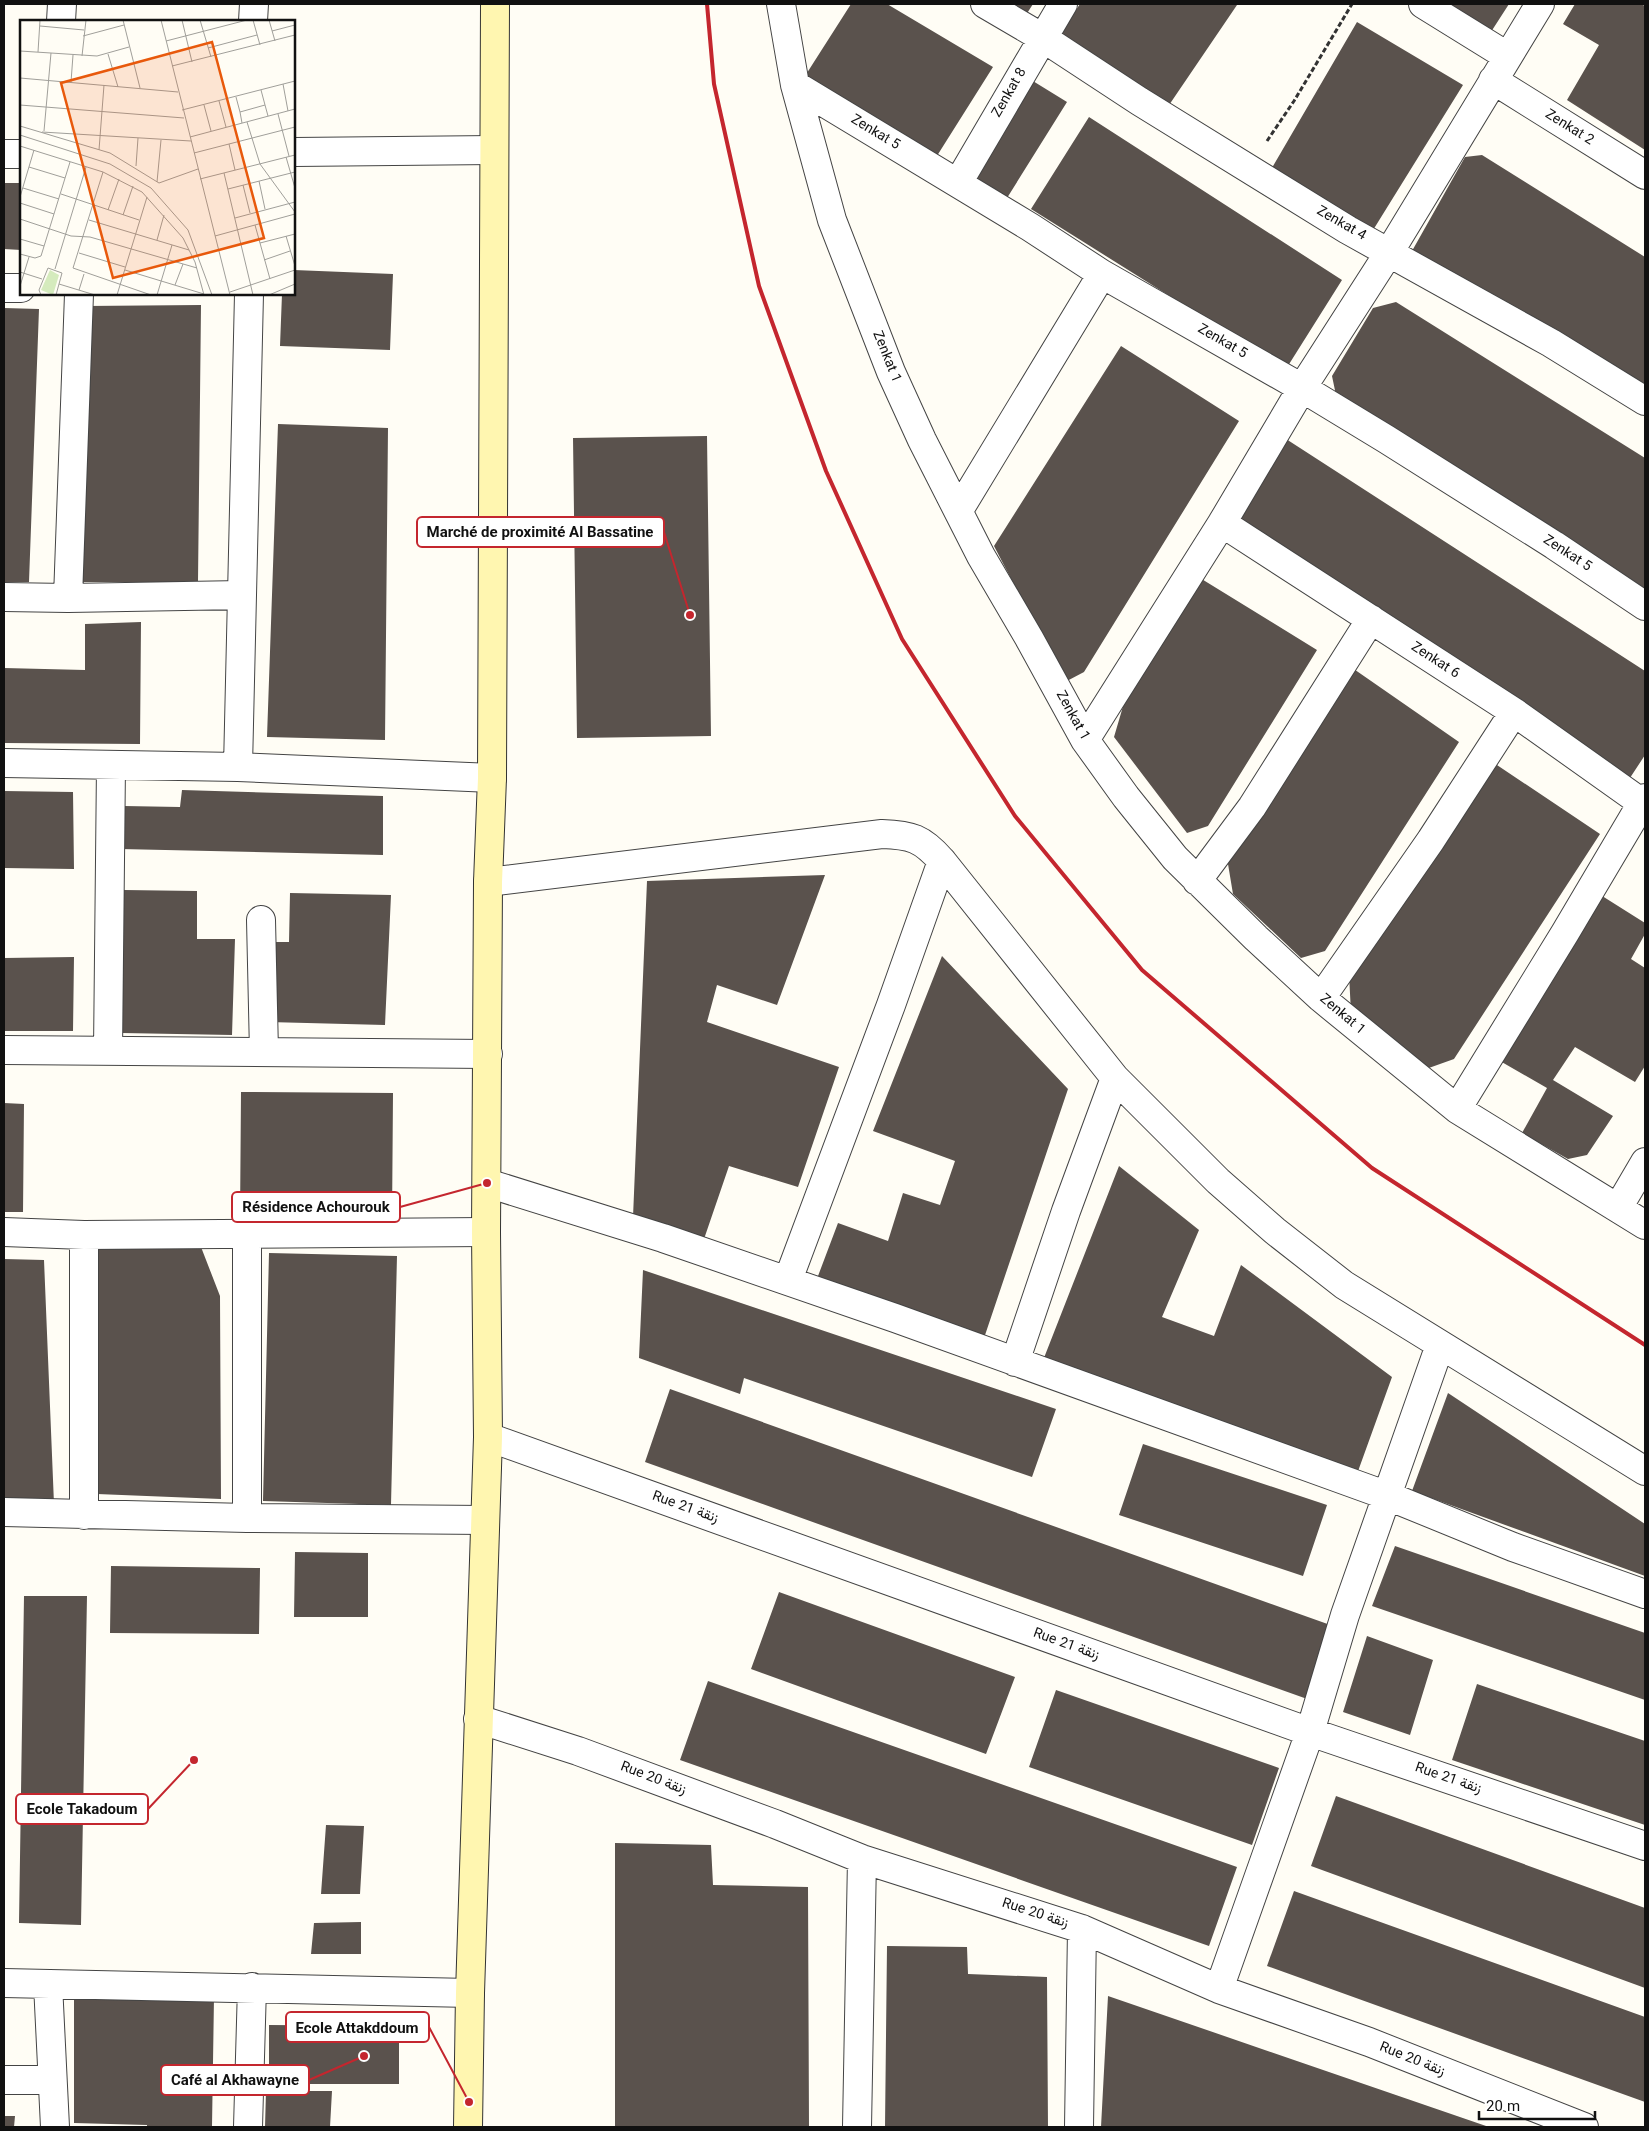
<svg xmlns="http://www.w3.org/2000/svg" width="1649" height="2131" font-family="Georgia,Vazirmatn,serif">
<rect width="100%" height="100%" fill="#fffdf5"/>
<path fill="#5a524d" d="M851,4H887L993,67L935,159L805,76Z
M999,4H1033L1024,18Z
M1080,4H1235L1237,5L1165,111L1055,41Z
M1438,4H1509L1489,35Z
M1575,4H1641L1645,6V150L1567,100L1599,45L1563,24Z
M1357,22L1463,85L1370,235L1269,173Z
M1028,78L1067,102L1007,198L970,177Z
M1089,117L1342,280L1286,369L1031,209Z
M1482,155L1645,257V391L1412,251L1465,157Z
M4,183H21V250L4,249Z
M294,270L393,274L390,350L280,346L282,294H294Z
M1396,302L1645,458V594L1337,400L1332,376L1373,308Z
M201,305L198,582H77L86,306Z
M4,308L39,309L29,582H4Z
M1121,346L1239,421L1084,672L1065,682L994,546Z
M278,424L388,428L385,740L267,737Z
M707,436L711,736L577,738L573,438Z
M1283,437L1645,671V755L1626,784L1232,523Z
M1200,578L1317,650L1208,826L1187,833L1114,737L1129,686Z
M141,622L140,744L4,743V668L85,670V624Z
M1348,665L1459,742L1325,951L1301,958L1233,894L1227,858Z
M1488,759L1600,834L1454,1059L1426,1069L1351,1013L1349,974Z
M182,790L383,796V855L120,849L124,806L180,807Z
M4,791L73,792L74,869L4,868Z
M825,875L777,1005L717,985L707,1022L839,1067L798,1187L729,1166L704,1239L633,1217L647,881Z
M124,890L197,891V939H235L232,1035L122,1033Z
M290,893L391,895L385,1025L268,1022L271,942H289Z
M1599,894L1645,923V934L1631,959L1645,968V1066L1635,1082L1575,1047L1553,1080L1613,1116L1587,1155L1568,1159L1522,1133L1547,1088L1500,1061Z
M942,956L1068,1089L982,1344L815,1284L838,1223L888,1241L903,1193L940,1205L955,1161L873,1131Z
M74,957L73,1031H4V958Z
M241,1092L393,1093L392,1221L240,1220Z
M4,1103L24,1104L23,1212H4Z
M1119,1166L1199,1230L1162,1317L1214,1336L1241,1265L1392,1377L1357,1474L1042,1363Z
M94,1244L201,1247L220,1296L221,1499L97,1494Z
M269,1253L397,1256L391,1505L263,1501Z
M4,1259L44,1260L54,1504L4,1503Z
M643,1270L1056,1409L1032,1477L744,1378L740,1394L639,1358Z
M670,1389L1336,1627L1310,1700L645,1462Z
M1448,1393L1645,1524V1576L1412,1491Z
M1143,1444L1327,1505L1303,1576L1119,1515Z
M1395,1546L1645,1633V1700L1372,1606Z
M295,1552L368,1553V1617H294Z
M111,1566L260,1568L259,1634L110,1633Z
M779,1592L1015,1677L986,1754L751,1669Z
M24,1596H87L81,1925L19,1923Z
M1367,1636L1433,1660L1410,1735L1343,1712Z
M708,1681L1237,1867L1209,1946L680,1760Z
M1477,1684L1645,1741V1825L1452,1760Z
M1056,1690L1279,1768L1252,1845L1029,1767Z
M1336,1796L1645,1908V1988L1311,1866Z
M326,1825L364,1826L360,1894H321Z
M615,1843L711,1845L713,1885L808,1887L809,2127H615Z
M1294,1891L1645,2017V2102L1267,1966Z
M361,1922V1954H311L314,1923Z
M887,1946L967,1947L968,1974L1047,1977L1048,2127H885Z
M74,1995L214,1997L212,2127H147V2125L74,2123Z
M1108,1996L1489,2127H1101Z
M269,2025L399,2026V2084H269Z
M266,2091H332L330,2127H265Z
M4,2116H15L14,2127H4Z"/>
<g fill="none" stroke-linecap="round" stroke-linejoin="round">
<g stroke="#444" stroke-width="30">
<path id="minor" d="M781,4L795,85L832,220L891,372L922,440L981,556L1029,638L1085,740L1126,797L1175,858L1256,938L1321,998L1457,1109L1645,1225
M985,4L1043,38L1139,101L1348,230L1551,343L1645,401
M1423,4L1507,56
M61,21L62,4
M253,21L254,4
M1493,80L1645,175
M795,85L1030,227L1102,274L1302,388L1386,439L1554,545L1645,606
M294,152L494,150
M4,154H21
M958,183L1063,4
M4,288H21
M959,510L1102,274
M1222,523L1514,712L1645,805
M4,597L68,598L242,595
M68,598L79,294
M1085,740L1222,523L1302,388L1390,251L1540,4
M4,763L238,767L492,778
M238,767L249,294
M1197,881L1252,807L1371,619
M488,882L882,834C911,835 922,838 942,861L1115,1078L1218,1181L1275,1231L1344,1285L1645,1471
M261,920L264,1052
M1321,998L1431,840L1514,712
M4,1050L488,1054
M108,1051L111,765
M1457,1109L1565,933L1645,798
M487,1183L663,1238L895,1318L1388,1496L1513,1547L1645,1594
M1618,1208L1645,1162
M4,1232L84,1235L486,1232
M788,1280L891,1005L942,861
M1015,1362L1066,1211L1115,1078
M488,1437L1310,1732L1645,1846
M4,1512L247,1518L485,1520
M84,1515V1235
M247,1518V1234
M478,1719L578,1751L775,1824L862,1859L1082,1929L1219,1989L1369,2042L1584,2127
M4,1983L470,1993
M48,1984L55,2127
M1219,1989L1310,1732L1345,1615L1440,1345
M4,2080H52
M248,2127L252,1987
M857,2127L862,1859
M1079,2127L1082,1929"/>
</g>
<g stroke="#333" stroke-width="30">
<path id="secondary" d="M468,2127L470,1993L488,1437L486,1232L488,882L492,778L495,4"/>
</g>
<path stroke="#333" stroke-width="3" stroke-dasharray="5 2.5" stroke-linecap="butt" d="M1267,141L1294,101L1352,4"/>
<use href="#minor" stroke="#fff" stroke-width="28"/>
<use href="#secondary" stroke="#fff6b0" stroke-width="28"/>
<path stroke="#c4262e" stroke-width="4" d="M707,4L714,84L759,286L826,471L902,639L1015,816L1142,970L1372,1168L1645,1345"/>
</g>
<g text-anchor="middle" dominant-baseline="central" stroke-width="5" stroke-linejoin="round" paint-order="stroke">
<g font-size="14" fill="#111" stroke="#fff">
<text transform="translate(1010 93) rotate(-60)">Zenkat 8</text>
<text transform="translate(1569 128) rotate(32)">Zenkat 2</text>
<text transform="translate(875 133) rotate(31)">Zenkat 5</text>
<text transform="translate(1341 224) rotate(30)">Zenkat 4</text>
<text transform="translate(1222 342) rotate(30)">Zenkat 5</text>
<text transform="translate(886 357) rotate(68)">Zenkat 1</text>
<text transform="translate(1567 554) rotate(33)">Zenkat 5</text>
<text transform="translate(1435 661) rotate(33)">Zenkat 6</text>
<text transform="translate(1072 716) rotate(61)">Zenkat 1</text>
<text transform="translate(1342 1015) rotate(40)">Zenkat 1</text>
<text transform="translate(685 1508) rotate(20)">Rue 21 زنقة</text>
<text transform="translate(1066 1645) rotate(20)">Rue 21 زنقة</text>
<text transform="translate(653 1779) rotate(21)">Rue 20 زنقة</text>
<text transform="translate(1448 1779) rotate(19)">Rue 21 زنقة</text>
<text transform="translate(1035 1914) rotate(18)">Rue 20 زنقة</text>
<text transform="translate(1412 2060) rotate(22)">Rue 20 زنقة</text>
</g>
</g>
<g transform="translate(20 20)">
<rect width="275" height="275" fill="#fffdf5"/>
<path d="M30,250L39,255L33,275L21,270Z" fill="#d5ebbd"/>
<path fill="none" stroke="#a09f9a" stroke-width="1" d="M103,0L120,68M141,0L210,275M162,0L172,42M180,0L191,37M233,0L240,25M249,0L255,21M20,6L64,10M252,11L275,5M63,16L104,5M146,21L227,0M188,28L237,15M0,31L77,36L109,27M18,32L20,0M88,34L98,67M62,36L66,0M152,46L275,15M0,58L158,72M51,62L53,35M263,64L268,91M241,70L245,85M216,77L220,92M199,81L206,107M0,85L164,98M184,85L191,111M162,90L275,61M258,94L269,136M227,102L240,144L275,192M222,103L220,92L245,85L248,96M0,106L90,133L139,163L178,149M24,111L31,33M22,112L171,121M0,115L90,144L131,168L168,210L192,275M170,117L275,89M209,124L215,150M0,126L83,152L122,172L163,218L175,242L184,275M79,130L84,65M174,133L275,107M266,137L275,168M116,146L118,118M9,147L45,158M83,152L53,248L131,275M204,153L233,275M180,159L275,135M239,161L245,189M137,162L141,120M223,165L230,193M3,168L39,179M208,169L275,152M41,174L119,200M0,177L14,130M0,183L34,194M88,190L99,159M103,195L113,166M215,198L275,182M0,199L51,216L70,217L177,248M69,200L169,230M235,205L250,259M195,216L275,194M266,216L275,246M0,219L24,226M137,220L144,195M240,223L275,214M59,233L105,247M0,234L15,238L21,236L50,142M244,240L270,231M35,249L66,147M105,250L184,274M0,252L22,259M39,264L75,275M155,265L163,244M0,266L9,237M59,270L64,254M210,272L275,250M21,275L19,270L28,248L42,253L36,275M97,275L127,177M137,275L152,225M249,275L275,264"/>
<path fill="#e8590c" fill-opacity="0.15" stroke="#e8590c" stroke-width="2.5" d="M192,22L244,218L93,258L41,63Z"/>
<rect width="275" height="275" fill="none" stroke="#111" stroke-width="2.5"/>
</g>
<path fill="none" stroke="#c4262e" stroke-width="2" d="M690 615L664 532M487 1183L400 1207M194 1760L148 1809M469 2102L429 2027M364 2056L309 2080"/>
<g fill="#c4262e" stroke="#fff" stroke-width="2">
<circle cx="690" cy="615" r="5"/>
<circle cx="487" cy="1183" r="5"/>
<circle cx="194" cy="1760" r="5"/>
<circle cx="469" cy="2102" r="5"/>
<circle cx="364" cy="2056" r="5"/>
</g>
<g fill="#fff" stroke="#c4262e" stroke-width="2">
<rect x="417" y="517" width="247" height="30" rx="5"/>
<rect x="232" y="1192" width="168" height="30" rx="5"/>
<rect x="16" y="1794" width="132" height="30" rx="5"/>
<rect x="286" y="2012" width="143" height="30" rx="5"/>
<rect x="161" y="2065" width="148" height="30" rx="5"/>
</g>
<g font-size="15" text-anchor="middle" font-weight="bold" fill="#111">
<text x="540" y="537">Marché de proximité Al Bassatine</text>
<text x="316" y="1212">Résidence Achourouk</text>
<text x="82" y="1814">Ecole Takadoum</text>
<text x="357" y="2033">Ecole Attakddoum</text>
<text x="235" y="2085">Café al Akhawayne</text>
</g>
<rect width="1649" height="2131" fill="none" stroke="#111111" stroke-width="10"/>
<path d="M1479 2111v8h116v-8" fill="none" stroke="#111111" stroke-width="2.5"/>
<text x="1486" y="2111" font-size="15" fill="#111111" stroke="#ffffff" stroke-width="4" paint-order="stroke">20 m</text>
</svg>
